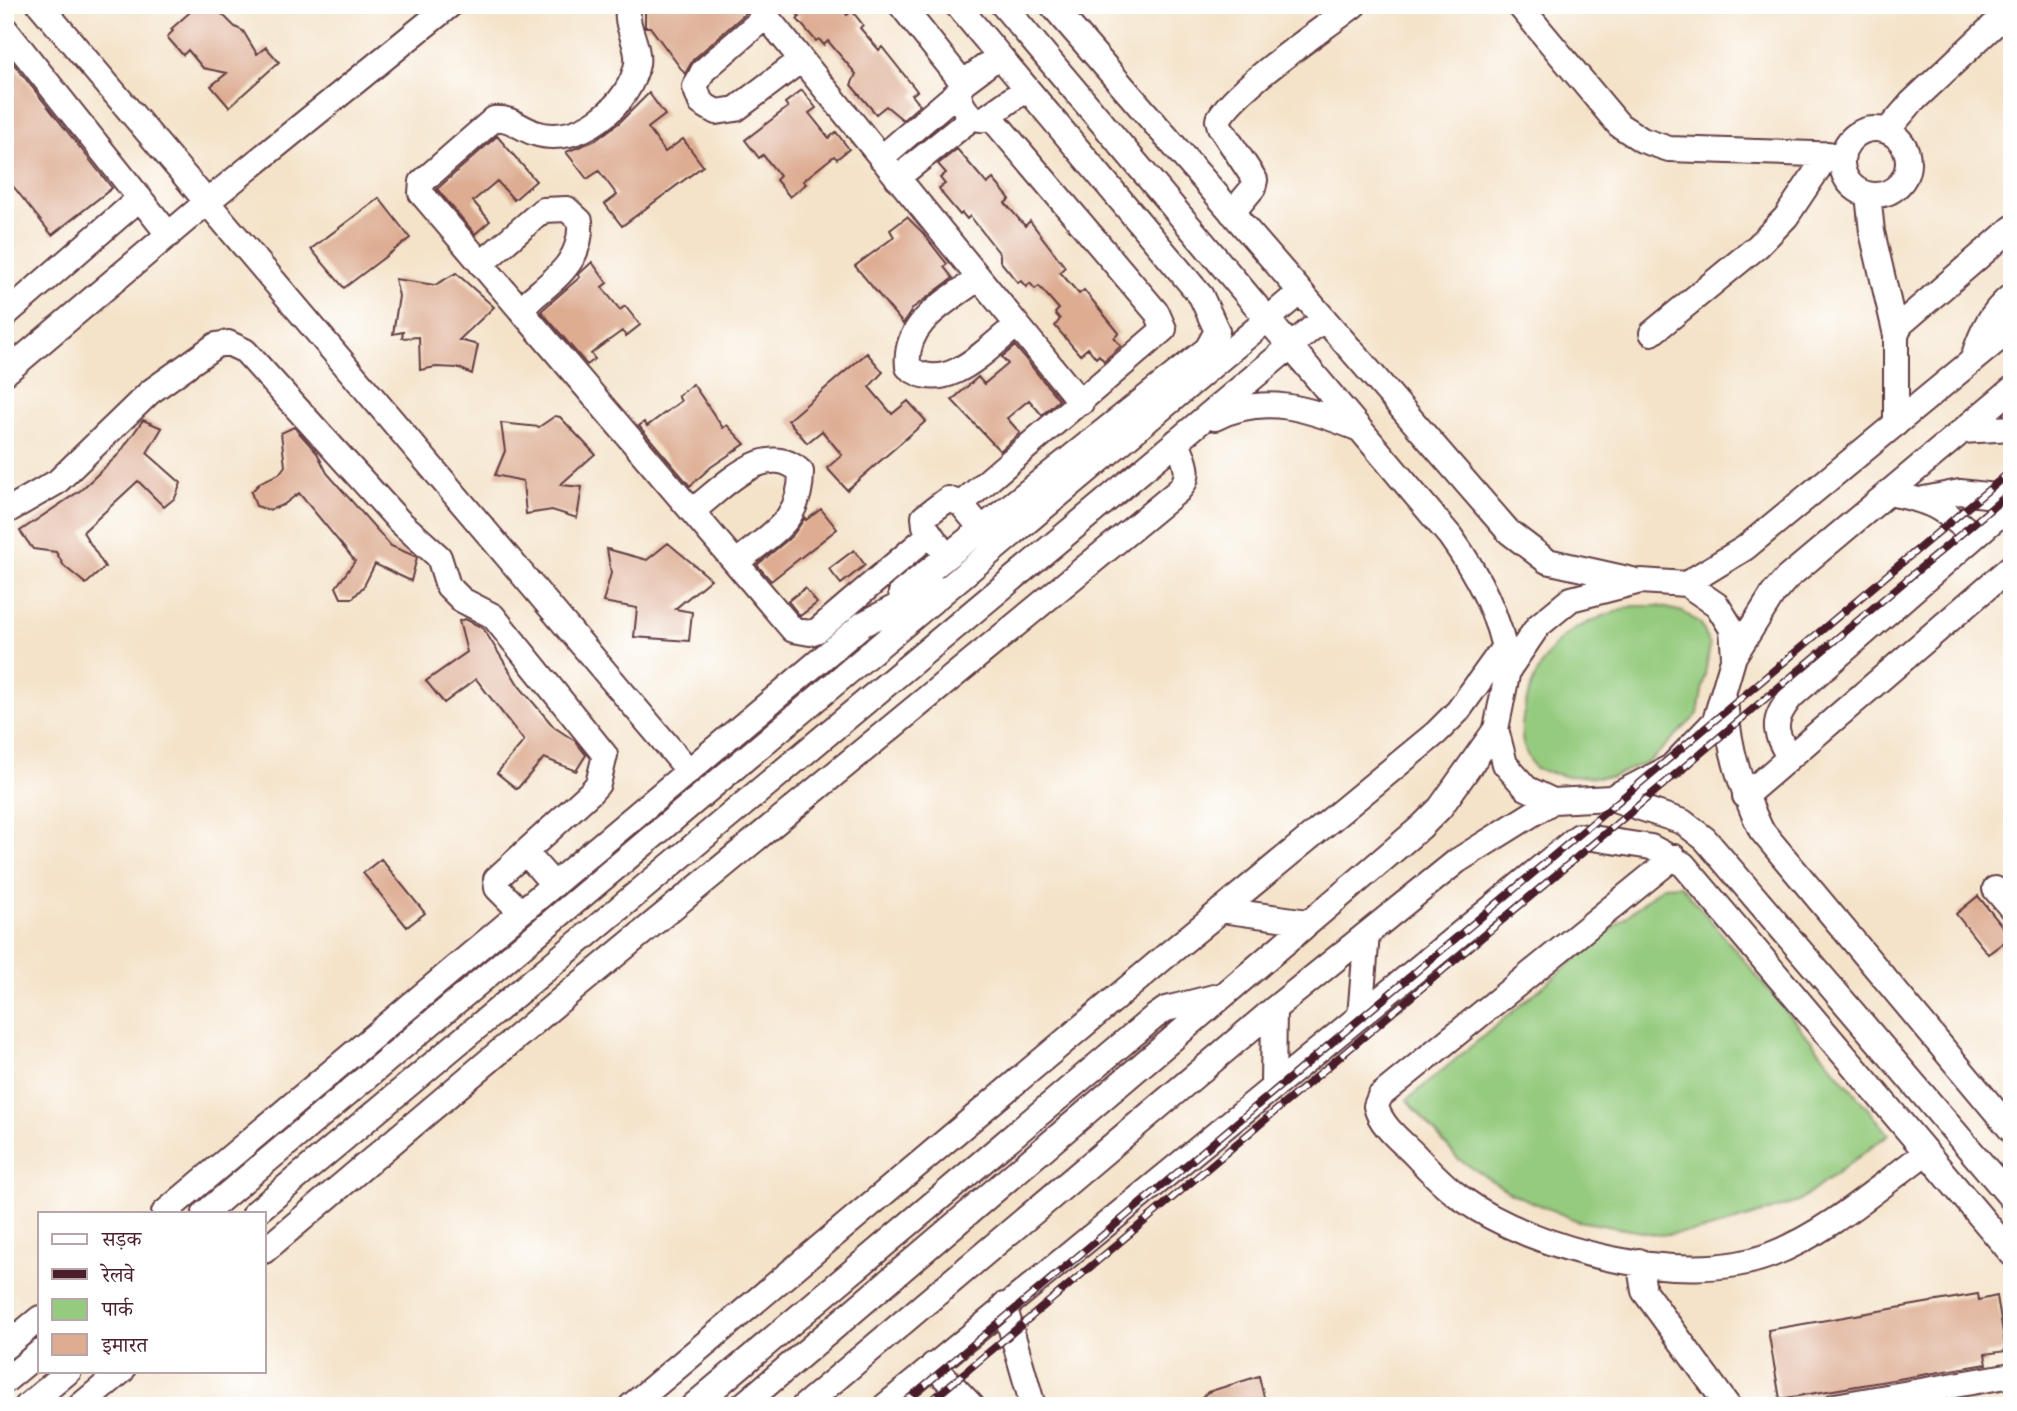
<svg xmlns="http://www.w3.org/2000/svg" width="2017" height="1411" font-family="'IM FELL Double Pica','Noto Serif Devanagari',serif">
<rect width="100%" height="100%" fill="#fff"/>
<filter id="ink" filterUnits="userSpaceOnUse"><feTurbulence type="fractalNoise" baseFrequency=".0143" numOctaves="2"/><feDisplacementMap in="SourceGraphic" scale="14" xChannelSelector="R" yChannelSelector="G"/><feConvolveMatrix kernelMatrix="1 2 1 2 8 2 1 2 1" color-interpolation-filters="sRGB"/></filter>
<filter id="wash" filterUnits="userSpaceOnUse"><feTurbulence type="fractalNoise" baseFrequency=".00686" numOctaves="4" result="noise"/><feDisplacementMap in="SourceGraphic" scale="28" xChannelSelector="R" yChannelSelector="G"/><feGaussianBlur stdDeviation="1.57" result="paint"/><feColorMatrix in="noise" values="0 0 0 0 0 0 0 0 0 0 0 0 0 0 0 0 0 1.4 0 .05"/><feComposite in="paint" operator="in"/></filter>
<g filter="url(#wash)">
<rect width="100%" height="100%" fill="#f4e3c9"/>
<path fill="#95cb7e" stroke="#707554" stroke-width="2" d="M1634,606H1658L1683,612L1701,624L1710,645L1698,714L1650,761L1611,777L1564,776L1535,769C1531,761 1525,752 1523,744C1516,712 1541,650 1569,633C1589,620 1611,613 1634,606Z
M1681,885L1889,1134L1798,1202L1706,1230L1659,1235L1578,1221L1511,1193L1457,1158L1407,1100L1663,886Z"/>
<g id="blocks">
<path fill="#ddac91" d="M198,5H213L235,27L243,31L257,54L266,47L279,62L229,107L211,86L227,73L203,68L188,50L183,55L167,37L173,31L171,29Z
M645,5H739L745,14L693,60L685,74L650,27H645Z
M806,5H839L847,15L852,11L863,25L860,28L879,50L882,47L917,91L912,95L920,105L903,120L886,106L876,114L851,85L856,74L828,41L824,45L819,39L816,41L797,19L800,17L796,13Z
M5,53L112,188L52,235L5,176Z
M802,90L816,108L809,113L829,138L836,132L849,149L837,159L834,156L809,176L803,181L806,184L790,197L776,180L780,176L763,155L759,158L745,140L788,107L785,103Z
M649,93L665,115L648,128L665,152L683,139L703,166L622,226L605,204L617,195L599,171L587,179L566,152L596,140L620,122Z
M497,136L536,181L514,200L497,181L473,201L490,221L475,234L437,189Z
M957,149L987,184L993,179L1010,199L1005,203L1025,226L1030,221L1065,267L1060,272L1079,294L1084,290L1119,333L1114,338L1121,346L1104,361L1099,355L1096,358L1088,348L1080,355L1055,326L1060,319L1055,313L1059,309L1039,286L1035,289L1030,283L1026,287L1021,281L1018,283L1000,261V254L970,216L967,219L962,213L960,215L944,196L939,188L945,184L940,178L946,173L938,164Z
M379,198L410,238L344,288L311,249Z
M907,217L922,232L947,264L944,267L953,278L913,308L903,324L855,266L894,237L890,230Z
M592,262L607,283L602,287L620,310L625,306L640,325L626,336L622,331L597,349L591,354L595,359L587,365L541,311L580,277L578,275Z
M456,273L494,307L459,340L478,345L472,374L459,368L436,367L420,370L419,337L402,338L403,332L393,334L399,296L395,279L435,285Z
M1015,346L1059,400L1042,415L1029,400L1007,418L1020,433L1000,451L952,400L978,377L984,384L1008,364L1002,357Z
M867,353L883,372L869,387L892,414L908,401L926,421L847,490L827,468L842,455L822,431L807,443L788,420Z
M693,384L723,428L727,425L745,444L711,467L690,486L639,426L644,422L647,426L681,401L678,396Z
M555,416L560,417L595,454L560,485L582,487L577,518L552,510L526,514L523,481L495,475L505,451L501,423L539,427Z
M143,420L162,428L147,453L181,483L175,498L164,507L138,481L83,532L105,567L86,584L64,566L56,552L33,549L20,531L81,490L119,454Z
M294,427L317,453L327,473L391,546L417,557L411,581L375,564L364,586L353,598H341L336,587L355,561L299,493L283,505L269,510L256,506L251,492L261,482L279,474L285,466L281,433Z
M821,509L837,529L771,581L757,565L792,536L805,518L806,520Z
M668,543L711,579L675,609L692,612L689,641L634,637L637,608L603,602L611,573L607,549L647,560Z
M854,550L865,565L841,584L829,569Z
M805,588L817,603L800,616L788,601Z
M465,619L483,628L519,686L554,727L575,741L586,755L576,771L544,758L517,789L497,773L524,741L476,679L444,703L426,681L467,652L459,621Z
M381,859L425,913L407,927L363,873Z
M1978,896L2011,937L1988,954L1956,914Z
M1978,1294L1979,1300L1997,1296L2006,1351L1985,1354L1987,1364L1780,1399L1768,1330Z
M1259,1376L1266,1406H1191L1208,1392Z"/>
</g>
</g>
<g filter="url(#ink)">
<use href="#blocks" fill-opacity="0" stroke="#643c43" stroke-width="2"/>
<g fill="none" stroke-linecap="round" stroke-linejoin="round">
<g stroke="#643c43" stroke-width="28">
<path id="minor" d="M40,5L689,771
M629,5C623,25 640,44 637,64C630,105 578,148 535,133C520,128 511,117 494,119L422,182L421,193L793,630L810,633L818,630L929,535
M757,5L1081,403
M901,5L963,83
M1003,5L1450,536C1478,575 1499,615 1507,662
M1052,5L1509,532L1547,561L1632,580
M1519,5L1619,125L1642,140L1669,149L1843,155
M766,16L703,71L695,87L701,103L716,112L736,109L801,60
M5,29L169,235
M999,56L963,83L959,91C959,104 970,121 984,119L1026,89
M1842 162a33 33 0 1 1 66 0a33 33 0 1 1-66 0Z
M1887,131L1911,103L2012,8
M881,158L959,91
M897,178L973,117
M1868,194L1872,232L1896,335
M1232,213L1253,188L1255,180L1220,127L1218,120C1236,87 1321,31 1354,5
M481,264L543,210L567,209L580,221C583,265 550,281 520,309
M979,278C947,302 903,322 908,367C946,397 987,348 1017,325
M5,315L140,198
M1652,333L1758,246L1786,217L1828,154
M1972,361C1981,333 1989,314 2012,295
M5,373L207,202L450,5
M1215,418C1264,393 1309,409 1357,428
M1896,424V335L1901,324L2012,228
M1962,431L2012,428
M1888,493C1932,501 1941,507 1974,536
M1924,499L1960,492L2012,498
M692,511C722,489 765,438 801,472C801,522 771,533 736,563
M5,512L57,482L150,392L216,345L228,343L245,351L399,521L439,557L448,586L462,600L493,616L605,755L598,784L590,793L496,879L497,888L521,912
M981,528L961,504L1164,329L1157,313L990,116
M938,545L925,526L924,517L948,499L961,504
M1686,584L1745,548L2012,328
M901,593L1207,349L1217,331L1201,296L957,5
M1734,656L1773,594L1787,578L2012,389
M1725,700C1729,751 1740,785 1761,830L2012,1131
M1789,757C1774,731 1771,722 1791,697L2012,504
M1745,796L2012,566
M1611,798L1683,822L1705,839L2012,1199
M525,852L554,885
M1674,857L1380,1096L1376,1106C1380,1125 1401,1141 1415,1155C1429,1170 1444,1186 1461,1198C1534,1251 1684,1288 1770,1255C1827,1233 1875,1190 1924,1154
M1995,889L2012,909
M1221,910L1308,922
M1360,1016L1367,934
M1273,1086L1274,1009
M164,1213L863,624L934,587
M205,1213L1300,292
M255,1213L1323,319
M264,1251L563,998L1178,491C1194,475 1184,460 1177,441
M1639,1261L1644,1291L1728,1406
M1004,1305L1033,1406
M5,1347L40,1318
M933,1365L972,1406
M5,1381L40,1352
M27,1406L69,1371
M80,1406L122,1371
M631,1406L1167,955L1436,733L1458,711L1504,647
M693,1406L1153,1018L1166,1009L1218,996
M742,1406L1421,827L1440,808L1496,729
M804,1406L1274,1009L1457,861L1553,801L1611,798L1671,767L1715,721L1734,656L1732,629L1717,605L1686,584L1641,581L1571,599L1538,626L1508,670L1496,729L1505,764L1526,788L1553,801
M885,1406L1579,836L1651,847L1683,864L2012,1254
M1835,1406L2012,1375"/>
</g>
<use href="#minor" stroke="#fff" stroke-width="24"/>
<g stroke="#4a1f2b" stroke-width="8">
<path id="rail" d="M900,1406L2012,470
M925,1406L2012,491"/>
</g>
<use href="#rail" stroke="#fff" stroke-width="5" stroke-dasharray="16" stroke-linecap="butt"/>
</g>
</g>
<rect width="2017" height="1411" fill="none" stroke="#fff" stroke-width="28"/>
<rect x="38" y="1212" width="228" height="161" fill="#ffffff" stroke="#b7a5aa" stroke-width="2"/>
<rect x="52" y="1234" width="35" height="10" fill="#ffffff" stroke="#b7a5aa" stroke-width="2"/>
<text x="102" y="1246" font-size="21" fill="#4a1f2b">सड़क</text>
<rect x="52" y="1269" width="35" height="10" fill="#4a1f2b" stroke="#b7a5aa" stroke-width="2"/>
<text x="102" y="1282" font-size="21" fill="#4a1f2b">रेलवे</text>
<rect x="52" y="1299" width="35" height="21" fill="#95cb7e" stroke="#b7a5aa" stroke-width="2"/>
<text x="102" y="1316" font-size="21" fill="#4a1f2b">पार्क</text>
<rect x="52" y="1334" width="35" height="21" fill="#ddac91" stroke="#b7a5aa" stroke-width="2"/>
<text x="102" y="1352" font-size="21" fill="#4a1f2b">इमारत</text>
</svg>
